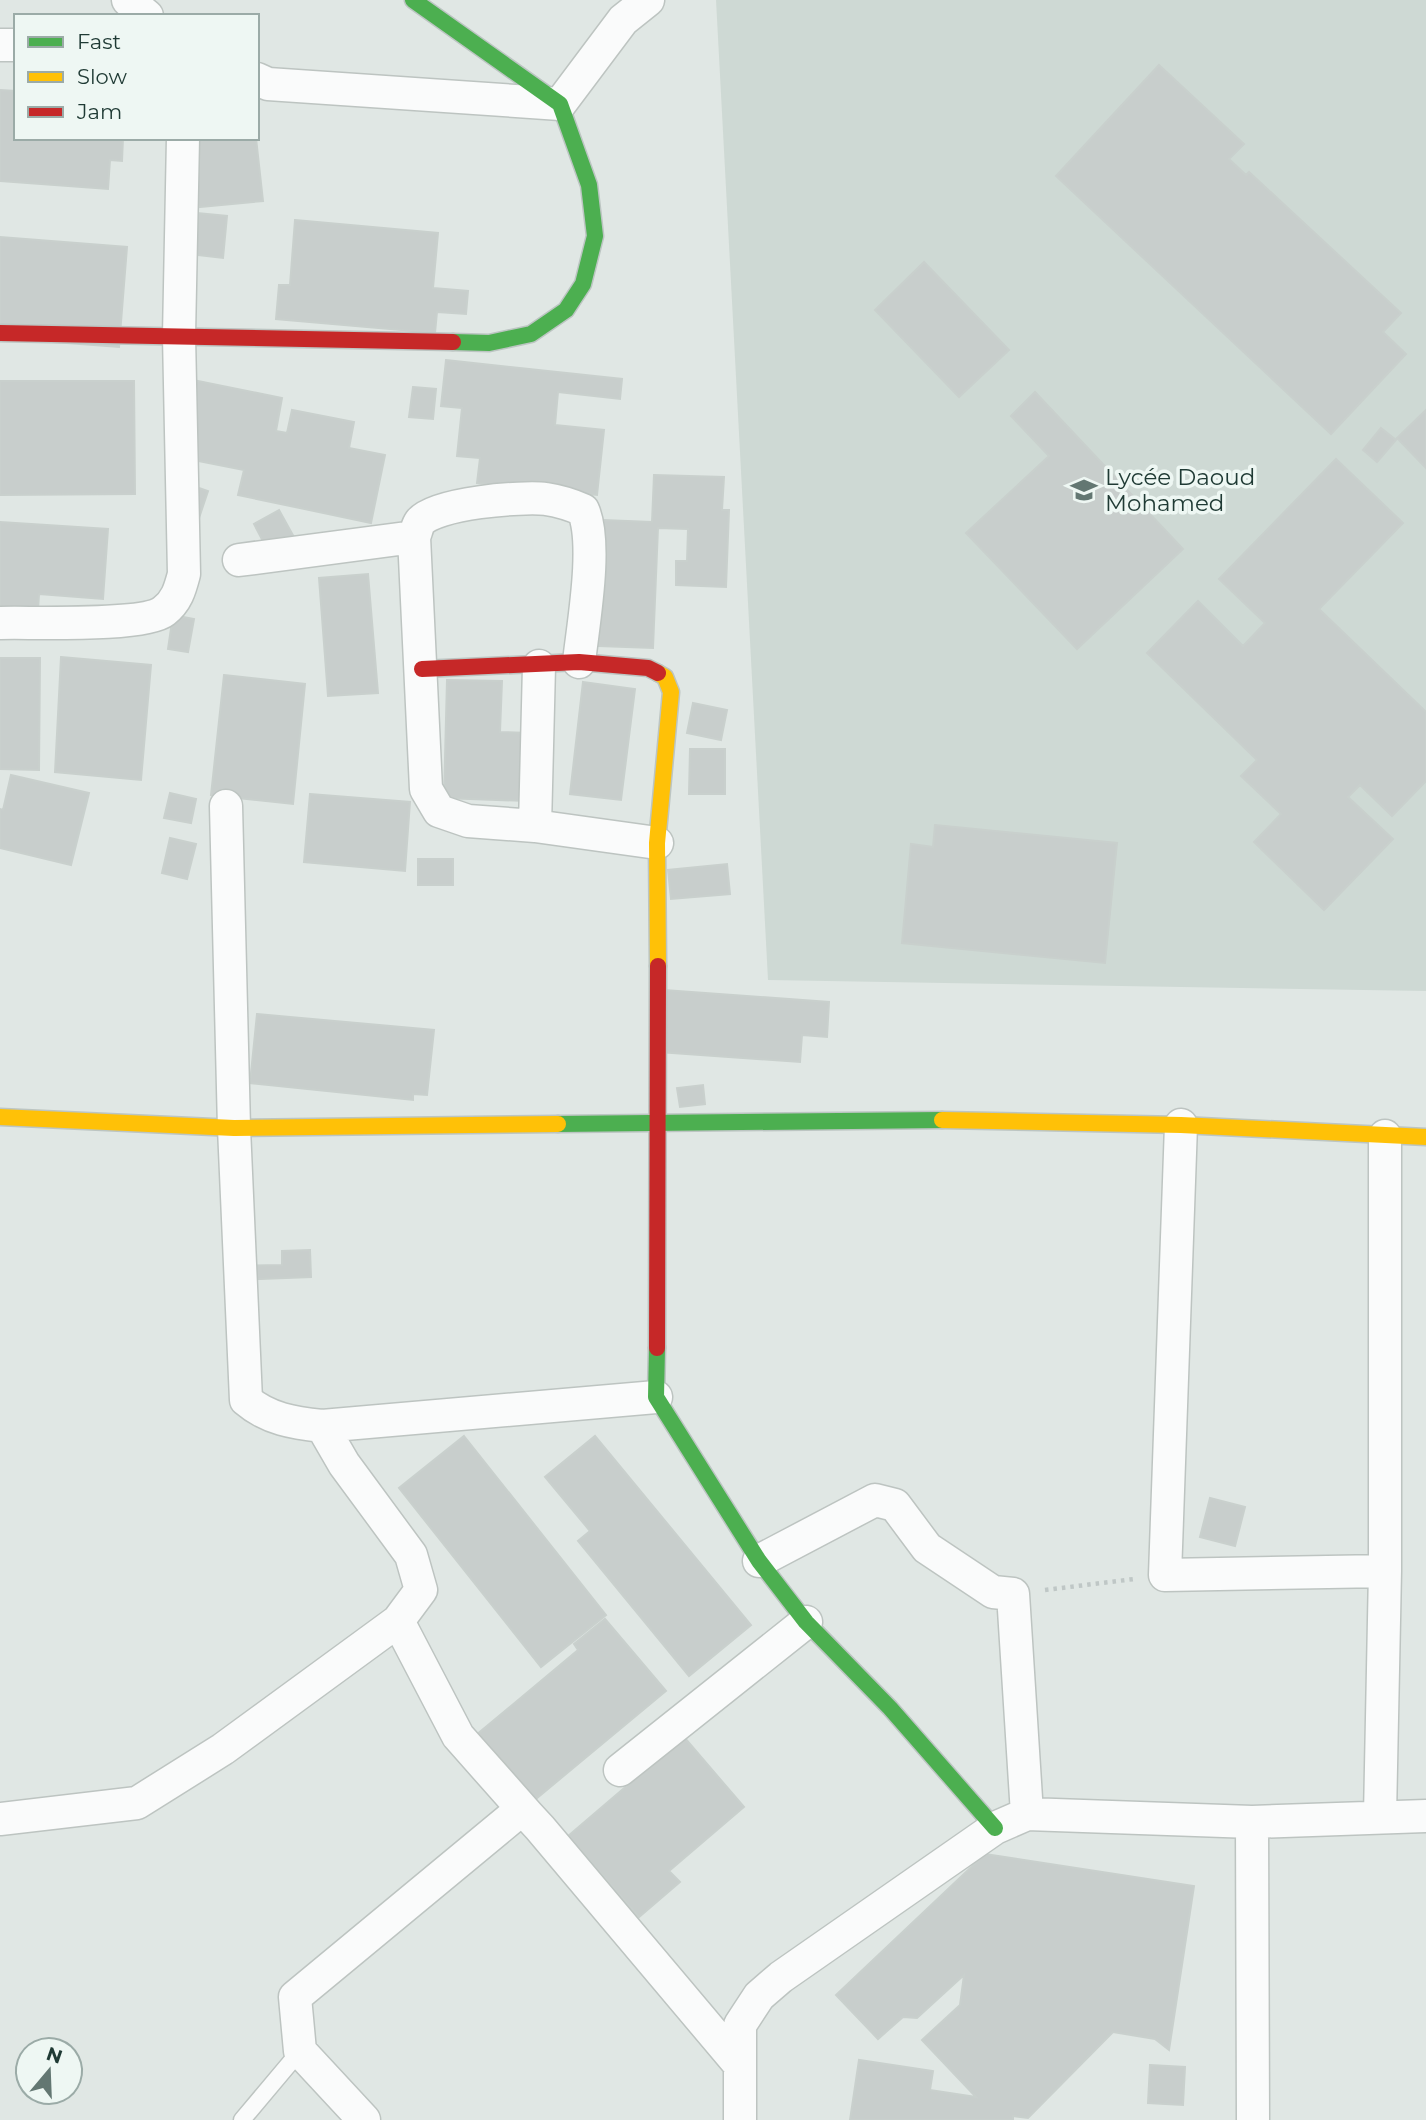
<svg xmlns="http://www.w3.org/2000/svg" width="1426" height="2120" font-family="Montserrat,sans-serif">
<rect width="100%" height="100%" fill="#e0e7e4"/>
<path fill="#ced9d4" d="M716,0H1426V991L768,980Z"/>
<path fill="#c8cecc" stroke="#c9d0cd" stroke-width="2" d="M1159,65L1244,144L1229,159L1246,175L1249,172L1401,313L1383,332L1406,354L1331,434L1056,176Z
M0,90L16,91V138H123L122,161L110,160L108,189L0,181Z
M172,138H256L263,201L180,209Z
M176,211L227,216L223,258L172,252Z
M295,220L438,233L433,288L468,291L466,314L437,312L435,333L276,319L279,285H290Z
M0,237L127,247L119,347L0,338Z
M924,262L1009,350L959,397L875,310Z
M446,360L622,379L620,399L558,392L555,425L604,430L597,495L477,483L480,458L457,456L462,408L441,406Z
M193,380L282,398L276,431L287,433L292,410L354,422L349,448L385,455L371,523L238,495L244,470L178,457Z
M0,381H134L135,494L0,495Z
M413,387L436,389L433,419L409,417Z
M1035,392L1183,549L1077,649L966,533L1049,456L1011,416Z
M1426,410V468L1397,438Z
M1381,428L1396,440L1377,462L1363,450Z
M1336,459L1403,523L1319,609L1426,712V781L1392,816L1360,785L1348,797L1393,839L1324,910L1254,842L1281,814L1241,776L1257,760L1147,653L1198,601L1243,646L1265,623L1219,579Z
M654,475L724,477L722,510H729L726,587L676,585V561H687L688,529L658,528L653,648L599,646L604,520L652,522Z
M179,481L208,491L199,518L170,509Z
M279,510L294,537L268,551L254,524Z
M0,522L108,529L103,599L39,594L37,626L0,623Z
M368,574L378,693L328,696L319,578Z
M173,615L194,619L188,652L168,649Z
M61,657L151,665L141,780L55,772Z
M0,658H40L39,770L0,769Z
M224,675L305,684L293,804L211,795Z
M447,680L502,681L500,732L528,733L526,801L444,798Z
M583,682L635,689L621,800L570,794Z
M693,703L727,710L721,740L687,733Z
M690,749H725V794H689Z
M11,775L89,793L71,865L0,848V809L3,810Z
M170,793L196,799L191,823L164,818Z
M310,794L410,802L405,871L304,862Z
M935,825L1117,843L1105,963L902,943L911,844L933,847Z
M170,838L196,844L187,879L162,873Z
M418,859H453V885H418Z
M727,864L730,894L671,899L668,870Z
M664,990L829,1002L827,1037L802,1035L800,1062L659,1052Z
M257,1014L434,1030L427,1095L413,1094V1100L250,1083Z
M703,1085L705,1104L680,1107L677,1088Z
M310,1250L311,1277L231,1280V1266L282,1265V1251Z
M464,1436L606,1615L541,1667L399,1488Z
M595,1436L751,1625L689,1676L578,1541L590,1531L545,1477Z
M1210,1498L1245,1507L1235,1546L1200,1537Z
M605,1619L666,1691L525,1808L469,1741L578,1650L574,1644Z
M684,1737L744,1807L669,1871L680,1882L639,1917L568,1836Z
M985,1854L1194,1886L1169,2050L1155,2039L1113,2032L1028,2118L1013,2116V2120H850L859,2060L933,2071L930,2090L976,2097L922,2040L960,2005L964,1975L917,2018L903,2017L878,2039L836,1995Z
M1150,2065L1185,2067L1183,2105L1148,2103Z"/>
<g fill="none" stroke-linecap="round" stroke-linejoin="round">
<g stroke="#bdc4c1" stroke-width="19">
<path id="lane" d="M242,2120L300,2051"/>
</g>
<g stroke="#bdc4c1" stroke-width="35">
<path id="street" d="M128,0L147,16
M0,45H16
M257,79L268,84L560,104L623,20L648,0
M414,537C416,533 417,526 420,522C434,503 523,496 546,499C559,501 572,505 583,510C598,543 583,625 579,662
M239,560L414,537L426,789L439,811L468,821L535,826
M0,623C31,622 144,627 164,611C177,601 180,589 184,574L179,336L183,138
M539,666L535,826L657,843
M226,806L234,1128L246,1400C268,1419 294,1423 322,1426L656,1397
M1181,1125L1165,1575L1385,1571
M759,1561L875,1500L895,1505L927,1548L993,1592L1013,1594L1027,1814
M398,1621L458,1736L528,1815
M620,1770L806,1622
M1380,1816L1385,1571V1136
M0,1819L137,1803L223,1749L398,1621L421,1590L411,1555L344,1464L322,1426
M1252,1822L1253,2120
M364,2120L300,2051L295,1997L516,1814L528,1815L540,1828L738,2063
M740,2120V2025L759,1996L781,1977L995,1828L1027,1814L1252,1822L1426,1816"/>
</g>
<g stroke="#bcc5c2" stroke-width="19">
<path id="fast" d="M413,0L560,104L589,185L595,236L583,284L566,310L531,334L489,343L453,342
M558,1124L942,1120
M657,1348L656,1397L759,1561L806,1622L890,1708L995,1828"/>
</g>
<g stroke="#bcc5c2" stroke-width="19">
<path id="slow" d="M658,673L665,677L671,692L657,843L658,966
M0,1117L234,1128L558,1124
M942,1120L1181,1125L1426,1137"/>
</g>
<g stroke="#bcc5c2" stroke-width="19">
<path id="jam" d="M0,333L453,342
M422,669L579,662L648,668L658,673
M657,1348L658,966"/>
</g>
<path stroke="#bfc7c6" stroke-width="4.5" stroke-dasharray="3.5 5" stroke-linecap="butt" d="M1045,1590L1134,1579"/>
<use href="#lane" stroke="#fafbfb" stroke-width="16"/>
<use href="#street" stroke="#fafbfb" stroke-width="32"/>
<use href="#fast" stroke="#4caf50" stroke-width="16"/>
<use href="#slow" stroke="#ffc107" stroke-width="16"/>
<use href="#jam" stroke="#c62828" stroke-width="16"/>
</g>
<defs>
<g id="school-bare" transform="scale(2.1)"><path d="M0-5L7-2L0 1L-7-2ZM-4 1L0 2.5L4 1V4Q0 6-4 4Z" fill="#637772" stroke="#eef7f3" stroke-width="2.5" paint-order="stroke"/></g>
</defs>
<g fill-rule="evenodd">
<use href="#school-bare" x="1084" y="490"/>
</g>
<g text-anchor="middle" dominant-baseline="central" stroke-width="7" stroke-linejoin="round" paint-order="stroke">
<g font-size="23" fill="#1f3a34" stroke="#eef7f3" text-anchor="start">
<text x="1105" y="477">Lycée Daoud<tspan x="1105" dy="26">Mohamed</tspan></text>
</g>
</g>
<rect x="14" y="14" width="245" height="126" fill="#eef7f3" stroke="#9baba7" stroke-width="2"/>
<rect x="28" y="37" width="35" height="10" fill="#4caf50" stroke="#9baba7" stroke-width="2"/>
<text x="77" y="49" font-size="21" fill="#1f3a34">Fast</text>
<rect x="28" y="72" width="35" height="10" fill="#ffc107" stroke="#9baba7" stroke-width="2"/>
<text x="77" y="84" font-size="21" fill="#1f3a34">Slow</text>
<rect x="28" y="107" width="35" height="10" fill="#c62828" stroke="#9baba7" stroke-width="2"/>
<text x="77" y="119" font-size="21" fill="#1f3a34">Jam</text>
<g transform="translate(49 2071) rotate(19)"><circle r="33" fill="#eef7f3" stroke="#9baba7" stroke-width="2"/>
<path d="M0-5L12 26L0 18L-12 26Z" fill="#637772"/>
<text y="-10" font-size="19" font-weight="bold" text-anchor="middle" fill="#1f3a34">N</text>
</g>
</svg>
